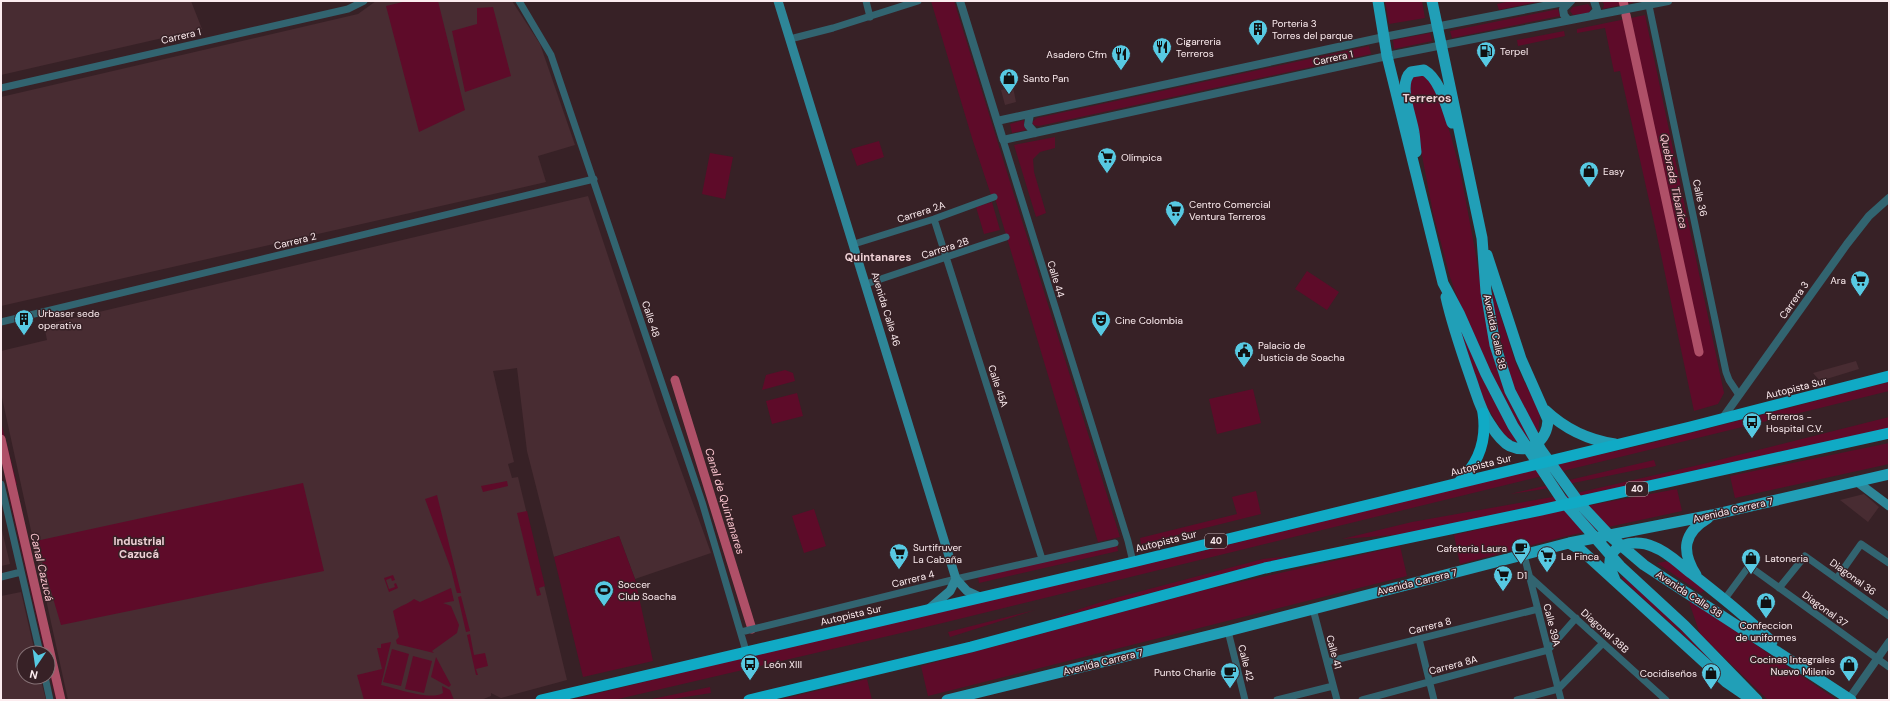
<svg xmlns="http://www.w3.org/2000/svg" width="1890" height="701" font-family="'DM Sans',sans-serif">
<rect width="100%" height="100%" fill="#372126"/>
<path fill="#482c32" d="M1,1H191L202,29L1,75Z
M376,1H512L540,44L575,145L538,156L546,182L1,306V97L358,14Z
M1013,87L1016,102L1005,105L1001,90Z
M588,196L661,415L711,553L635,579L619,536L554,557L527,451L517,368L493,371L514,462L508,464L512,478L518,477L567,680L501,698L491,693V696L481,700H68L1,393V351L47,340L44,325Z
M1856,361L1859,369L1820,381L1813,373Z
M1864,494L1879,507L1868,522L1840,500Z
M1,526L10,564L1,566Z
M21,592L35,653H24V677H40L46,700H1V596Z"/>
<path fill="#5e0b29" d="M407,1H438L465,110L419,132L386,6Z
M931,1H954L1120,537L1098,542L995,198L991,195L972,138Z
M1385,1H1422L1425,18L1389,24Z
M1511,1H1542L1499,10L1497,4Z
M1602,1H1639L1603,9L1604,4Z
M1588,4L1591,8L1589,13L1573,15L1570,11L1573,7Z
M493,7L511,76L465,92L452,31L477,24V8Z
M1558,9L1560,16L1452,38L1450,31Z
M1645,15L1724,393L1718,404L1694,411L1656,231L1620,71L1614,72L1605,28L1577,33V29Z
M1564,31L1565,36L1518,46L1517,40Z
M1430,33L1432,41L1394,49L1393,40Z
M1369,46L1371,54L1039,126L1033,125L1032,122L1037,118Z
M1423,75L1430,80L1435,89L1451,136L1460,170L1475,250L1487,328L1508,369L1495,318L1492,289L1517,367L1540,413L1538,435L1527,441L1517,442L1511,440L1503,433L1483,400L1457,323L1460,305L1450,277L1433,213L1409,88L1411,80L1415,76Z
M1024,120V125L1026,130L1012,133L1010,124Z
M1055,137V148L1040,152L1033,159L1034,172L1046,213L1036,217L1014,145Z
M879,141L884,157L857,166L851,149Z
M710,153L733,157L725,199L702,194Z
M992,202L1000,230L984,234L976,207Z
M1307,271L1339,292L1327,310L1295,289Z
M785,370L793,373L795,381L762,390L766,375Z
M676,374C701,459 730,544 756,628L748,630L671,380Z
M1889,382V391L914,630L614,700H570L783,648L1199,552L1527,471L1651,443Z
M1253,389L1261,423L1217,434L1209,399Z
M797,393L803,416L772,424L766,401Z
M1889,417V429L1407,534L1342,539L1412,522L1581,492L1699,465Z
M1,422L17,484L8,485L1,458Z
M1889,443V464L1735,498L1730,476Z
M1654,460L1656,466L1544,489L1510,494Z
M507,481L508,486L483,492L481,486Z
M303,483L324,571L61,625L36,541Z
M1677,489L1682,511L1567,536L1460,564L1454,535L1564,510Z
M1256,491L1261,514L1141,544L1140,538L1237,514L1232,497Z
M17,494L65,700H56L48,665V653H45L9,496Z
M437,495L461,593H457L456,590L451,569L425,499Z
M814,509L826,546L804,553L792,516Z
M527,511L545,586L539,588L541,595L537,596L517,513Z
M619,536L635,579L653,661L583,677L554,557Z
M1117,545L1118,551L979,583L978,577Z
M1400,546L1407,576L928,696L921,666L1204,590Z
M1292,556L1048,620L1104,601L1263,559Z
M1669,561L1705,590L1701,593L1657,563Z
M1624,573L1722,671L1622,579Z
M393,575L395,580L392,581L391,578L386,580L389,589L395,587L394,584L396,583L398,588L389,592L384,578Z
M451,588L454,601L443,603L451,606L459,625L457,633L432,651L434,653L397,644L396,640L399,637L393,611C400,606 408,604 414,599L420,602Z
M461,596L470,631L466,632L458,597Z
M1688,599L1837,700H1768L1700,634Z
M1035,610L950,637L948,632Z
M470,634L474,655L485,653L488,666L476,669L478,675H476L467,635Z
M391,642L381,685C395,688 430,701 443,693L442,686L450,690L454,700H364L357,675L382,669L377,648H381V644Z
M392,649L409,654L401,686L383,682Z
M413,656L432,661L424,693L405,689Z
M436,657L451,685L449,687L431,677Z
M867,679L872,700H777Z
M710,687L711,693L666,700H647Z"/>
<g fill="none" stroke-linecap="round" stroke-linejoin="round">
<path stroke="#af5068" stroke-width="9" d="M1623,1L1624,5
M1626,15L1699,352
M675,380L752,629
M1,439L61,700"/>
<path stroke="#326470" stroke-width="7" d="M519,1L551,55L702,502L746,651
M866,1L870,17
M1648,1L1726,372L1729,380L1739,395
M790,39L833,28L918,1
M1,88L348,9L364,1
M1003,140L1128,541L1133,562
M934,219L1042,559
M854,244L934,219L994,197
M866,284L1006,237
M1,322L594,179
M1,484L40,653
M1524,555L1561,700
M1,577L21,572
M1530,577L1666,700
M1837,578L1861,544L1889,563
M1779,588L1805,556L1889,616
M1724,600L1749,566L1889,667
M1313,609L1337,700
M1228,631L1245,700
M741,632L956,579L1115,543
M1419,639L1434,700
M1327,662L1538,609
M45,677L50,700
M1277,700L1333,686
M1362,700L1548,650L1576,618
M1517,700L1558,689L1603,643"/>
<path stroke="#326470" stroke-width="8" d="M960,1L1003,140L1387,56L1668,1
M1591,16L1597,10L1594,1
M1568,20L1564,15L1563,9L1571,1
M1030,114L1028,125L1035,133
M997,121L1384,37L1569,1
M1722,419L1847,244L1869,216L1889,198
M1849,699L1889,642"/>
<path stroke="#2e8698" stroke-width="9" d="M778,1L956,579L967,591L980,597
M1856,481L1889,506
M930,608L950,591L956,579"/>
<path stroke="#219fb7" stroke-width="11" d="M1378,1L1387,56L1443,283L1459,313L1486,374L1513,426L1562,500L1620,566L1685,626L1757,700
M1432,1L1482,238L1486,292L1495,345L1510,391L1541,450L1580,504L1610,536L1644,565L1851,700
M1416,152C1415,145 1415,139 1414,133C1412,117 1397,84 1411,72L1424,70C1440,79 1446,106 1452,123
M1446,297C1452,324 1461,350 1470,376C1476,392 1480,410 1490,424C1495,432 1502,442 1510,446C1530,455 1547,440 1548,420L1521,359L1487,255
M1545,410C1566,430 1588,440 1615,444
M1569,543L1581,550L1726,682L1745,695
M1696,575C1681,551 1683,533 1708,518
M1615,580C1610,569 1606,558 1616,549C1626,541 1643,542 1654,547C1668,552 1679,564 1691,573C1719,595 1747,617 1772,642
M947,700L1228,631L1569,543L1712,515L1889,474"/>
<path stroke="#10aac5" stroke-width="11" d="M1459,482C1479,463 1487,440 1483,413
M541,700L1133,562L1690,427L1889,376
M749,700L971,647L1265,568L1541,510L1889,433"/>
</g>
<defs>
<g id="building-pin" transform="scale(1)"><path d="M0 17L-7.5 6A9.5 9.5 0 1 1 7.5 6Z" fill="#57c9e2" stroke="#372126"/><path d="M-4-6H4V6H1V3H-1V6H-4ZM-2.5-4.3h1.7v1.8h-1.7ZM.8-4.3h1.7v1.8H.8ZM-2.5-1h1.7V.8h-1.7ZM.8-1h1.7V.8H.8Z" fill="#111"/></g>
<g id="restaurant-pin" transform="scale(1)"><path d="M0 17L-7.5 6A9.5 9.5 0 1 1 7.5 6Z" fill="#57c9e2" stroke="#372126"/><path d="M-5-6h1v4h1v-4h1v4h1v-4h1v5L-1.5 .5V6h-2V.5L-5-1ZM5-6V6H3V1.5H1.5Q1.5-4 5-6Z" fill="#111"/></g>
<g id="fuel-pin" transform="scale(1)"><path d="M0 17L-7.5 6A9.5 9.5 0 1 1 7.5 6Z" fill="#57c9e2" stroke="#372126"/><path d="M-5.5-6h7V0h2V4h1.3V-2.5L3-4.5l.8-.8L6-3V5H2.5V1h-1V6h-7ZM-4.2-4.7v3.2H.2V-4.7Z" fill="#111"/></g>
<g id="shop-pin" transform="scale(1)"><path d="M0 17L-7.5 6A9.5 9.5 0 1 1 7.5 6Z" fill="#57c9e2" stroke="#372126"/><path d="M-5-2.5h2.3a2.7 3.5 0 0 1 5.4 0H5L5.5 6h-11ZM-1.5-2.5h3a1.5 2.3 0 0 0-3 0Z" fill="#111"/></g>
<g id="supermarket-pin" transform="scale(1)"><path d="M0 17L-7.5 6A9.5 9.5 0 1 1 7.5 6Z" fill="#57c9e2" stroke="#372126"/><path d="M-6-5.5h2.5l.6 2H6L4.5 2H-2.5L-4.4-4H-6ZM-1.5 3.2a1.3 1.3 0 1 0 .1 0ZM3 3.2a1.3 1.3 0 1 0 .1 0Z" fill="#111"/></g>
<g id="theatre-pin" transform="scale(1)"><path d="M0 17L-7.5 6A9.5 9.5 0 1 1 7.5 6Z" fill="#57c9e2" stroke="#372126"/><path d="M-5-5.5Q0-4 5-5.5V0Q5 5 0 6Q-5 5-5 0ZM-3.3-2.5H-1v1.5H-3.3ZM1-2.5H3.3v1.5H1ZM-2.8 1Q0 5.5 2.8 1Z" fill="#111"/></g>
<g id="civic-pin" transform="scale(1)"><path d="M0 17L-7.5 6A9.5 9.5 0 1 1 7.5 6Z" fill="#57c9e2" stroke="#372126"/><path d="M-.6-6.5H3V-4.5H.6V-3L4-1V1h2V6H-6V1h2V-1L-.6-3ZM-1.2 2.5V6h2.4V2.5Z" fill="#111"/></g>
<g id="bus-pin" transform="scale(1)"><path d="M0 17L-7.5 6A9.5 9.5 0 1 1 7.5 6Z" fill="#57c9e2" stroke="#372126"/><path d="M-5-6H5V4H4V6H2V4H-2V6H-4V4H-5ZM-3.5-4V0h7V-4ZM-3.5 1.2v1.5H-2V1.2ZM2 1.2v1.5H3.5V1.2Z" fill="#111"/></g>
<g id="cafe-pin" transform="scale(1)"><path d="M0 17L-7.5 6A9.5 9.5 0 1 1 7.5 6Z" fill="#57c9e2" stroke="#372126"/><path d="M-5.5-4.5H6V0H3Q3 3.5 0 3.5H-2.5Q-5.5 3.5-5.5 0ZM3-3.2v2h1.7v-2ZM-6 4.5H4V6H-6Z" fill="#111"/></g>
<g id="stadium-pin" transform="scale(1)"><path d="M0 17L-7.5 6A9.5 9.5 0 1 1 7.5 6Z" fill="#57c9e2" stroke="#372126"/><path d="M0-5a6.5 5 0 1 0 0 10a6.5 5 0 1 0 0-10ZM-3.5-1.8h7v3.6h-7Z" fill="#111"/></g>
</defs>
<g fill-rule="evenodd">
<use href="#building-pin" x="1258" y="29"/>
<use href="#restaurant-pin" x="1162" y="47"/>
<use href="#fuel-pin" x="1486" y="51"/>
<use href="#restaurant-pin" x="1121" y="54"/>
<use href="#shop-pin" x="1009" y="78"/>
<use href="#supermarket-pin" x="1107" y="157"/>
<use href="#shop-pin" x="1589" y="171"/>
<use href="#supermarket-pin" x="1175" y="210"/>
<use href="#supermarket-pin" x="1860" y="280"/>
<use href="#building-pin" x="24" y="319"/>
<use href="#theatre-pin" x="1101" y="320"/>
<use href="#civic-pin" x="1244" y="351"/>
<use href="#bus-pin" x="1752" y="422"/>
<use href="#cafe-pin" x="1521" y="548"/>
<use href="#supermarket-pin" x="899" y="553"/>
<use href="#supermarket-pin" x="1547" y="556"/>
<use href="#shop-pin" x="1751" y="558"/>
<use href="#supermarket-pin" x="1503" y="575"/>
<use href="#stadium-pin" x="604" y="590"/>
<use href="#shop-pin" x="1766" y="602"/>
<use href="#bus-pin" x="750" y="664"/>
<use href="#shop-pin" x="1849" y="665"/>
<use href="#cafe-pin" x="1230" y="672"/>
<use href="#shop-pin" x="1711" y="673"/>
</g>
<g text-anchor="middle" dominant-baseline="central" stroke-width="3" stroke-linejoin="round" paint-order="stroke">
<g fill="#372126" stroke="#c1afb3" stroke-width="1">
<rect x="1626" y="482" width="22" height="14" rx="3"/>
<rect x="1205" y="534" width="22" height="14" rx="3"/>
</g>
<g font-size="9" font-weight="bold" fill="#fcecef">
<text x="1637" y="489">40</text>
<text x="1216" y="541">40</text>
</g>
<g font-size="10" fill="#fcecef" stroke="#372126" text-anchor="start">
<text x="1272" y="23">Porteria 3<tspan x="1272" dy="12">Torres del parque</tspan></text>
<text x="1176" y="41">Cigarreria<tspan x="1176" dy="12">Terreros</tspan></text>
<text x="1500" y="51">Terpel</text>
<text x="1107" y="54" text-anchor="end">Asadero Cfm</text>
<text x="1023" y="78">Santo Pan</text>
<text x="1121" y="157">Olímpica</text>
<text x="1603" y="171">Easy</text>
<text x="1189" y="204">Centro Comercial<tspan x="1189" dy="12">Ventura Terreros</tspan></text>
<text x="1846" y="280" text-anchor="end">Ara</text>
<text x="38" y="313">Urbaser sede<tspan x="38" dy="12">operativa</tspan></text>
<text x="1115" y="320">Cine Colombia</text>
<text x="1258" y="345">Palacio de<tspan x="1258" dy="12">Justicia de Soacha</tspan></text>
<text x="1766" y="416">Terreros -<tspan x="1766" dy="12">Hospital C.V.</tspan></text>
<text x="913" y="547">Surtifruver<tspan x="913" dy="12">La Cabaña</tspan></text>
<text x="1507" y="548" text-anchor="end">Cafeteria Laura</text>
<text x="1561" y="556">La Finca</text>
<text x="1765" y="558">Latoneria</text>
<text x="1517" y="575">D1</text>
<text x="618" y="584">Soccer<tspan x="618" dy="12">Club Soacha</tspan></text>
<text x="1766" y="625" text-anchor="middle">Confeccion<tspan x="1766" dy="12">de uniformes</tspan></text>
<text x="1835" y="659" text-anchor="end">Cocinas Integrales<tspan x="1835" dy="12">Nuevo Milenio</tspan></text>
<text x="764" y="664">León XIII</text>
<text x="1216" y="672" text-anchor="end">Punto Charlie</text>
<text x="1697" y="673" text-anchor="end">Cocidiseños</text>
</g>
<g font-size="10" fill="#fcecef" stroke="#372126">
<text transform="translate(181 36) rotate(-13)">Carrera 1</text>
<text transform="translate(1333 58) rotate(-12)">Carrera 1</text>
<text transform="translate(1700 198) rotate(78)">Calle 36</text>
<text transform="translate(921 212) rotate(-18)">Carrera 2A</text>
<text transform="translate(295 241) rotate(-14)">Carrera 2</text>
<text transform="translate(945 248) rotate(-18)">Carrera 2B</text>
<text transform="translate(1056 279) rotate(73)">Calle 44</text>
<text transform="translate(1794 300) rotate(-55)">Carrera 3</text>
<text transform="translate(886 309) rotate(73)">Avenida Calle 46</text>
<text transform="translate(651 319) rotate(72)">Calle 48</text>
<text transform="translate(1495 332) rotate(78)">Avenida Calle 38</text>
<text transform="translate(998 386) rotate(72)">Calle 45A</text>
<text transform="translate(1796 388) rotate(-14)">Autopista Sur</text>
<text transform="translate(1481 465) rotate(-14)">Autopista Sur</text>
<text transform="translate(1733 510) rotate(-13)">Avenida Carrera 7</text>
<text transform="translate(1166 541) rotate(-14)">Autopista Sur</text>
<text transform="translate(1853 577) rotate(36)">Diagonal 36</text>
<text transform="translate(913 579) rotate(-14)">Carrera 4</text>
<text transform="translate(1417 582) rotate(-14)">Avenida Carrera 7</text>
<text transform="translate(1689 594) rotate(33)">Avenida Calle 38</text>
<text transform="translate(1825 609) rotate(36)">Diagonal 37</text>
<text transform="translate(851 615) rotate(-13)">Autopista Sur</text>
<text transform="translate(1552 625) rotate(76)">Calle 39A</text>
<text transform="translate(1430 626) rotate(-14)">Carrera 8</text>
<text transform="translate(1605 631) rotate(42)">Diagonal 38B</text>
<text transform="translate(1334 652) rotate(75)">Calle 41</text>
<text transform="translate(1103 662) rotate(-14)">Avenida Carrera 7</text>
<text transform="translate(1246 663) rotate(76)">Calle 42</text>
<text transform="translate(1453 665) rotate(-15)">Carrera 8A</text>
</g>
<g font-size="11" font-style="italic" fill="#fcc6d0" stroke="#372126">
<text transform="translate(1674 181) rotate(78)">Quebrada Tibaníca</text>
<text transform="translate(725 501) rotate(73)">Canal de Quintanares</text>
<text transform="translate(42 567) rotate(77)">Canal Cazucá</text>
</g>
<g font-size="11" font-weight="bold" fill="#efd1d6" stroke="#372126">
<text x="878" y="257">Quintanares</text>
<text x="139" y="541">Industrial<tspan x="139" dy="13">Cazucá</tspan></text>
</g>
<g font-size="12" font-weight="bold" fill="#efd1d6" stroke="#372126">
<text x="1427" y="98">Terreros</text>
</g>
</g>
<rect width="1890" height="701" fill="none" stroke="#fcecef" stroke-width="4"/>
<g transform="translate(36 665) rotate(193)"><circle r="19" fill="#372126" stroke="#867276"/>
<path d="M0-3L7 15L0 10L-7 15Z" fill="#57c9e2"/>
<text y="-6" font-size="11" font-weight="bold" text-anchor="middle" fill="#fcecef">N</text>
</g>
</svg>
